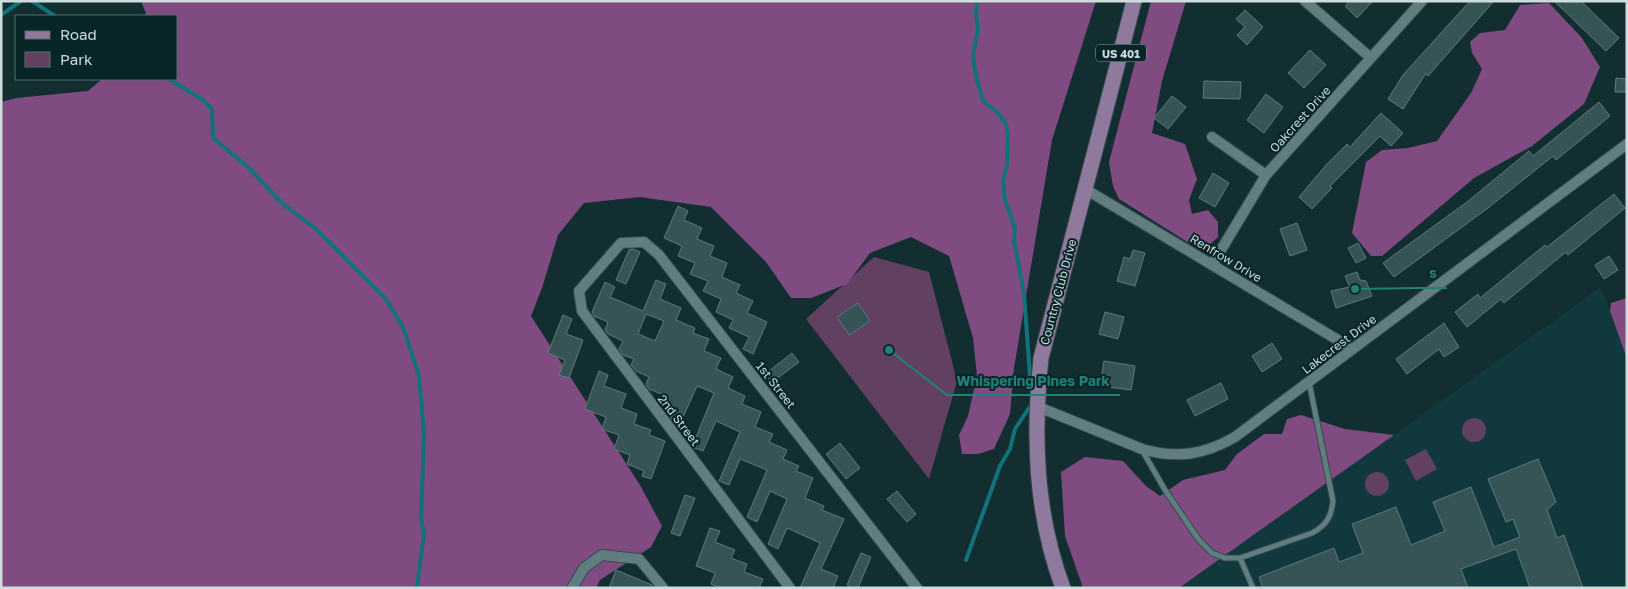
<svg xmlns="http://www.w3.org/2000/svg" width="1628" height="589" font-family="'Golos Text',sans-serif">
<rect width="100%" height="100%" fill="#122e31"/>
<path fill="#11383c" d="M1601,287L1627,359V588H1179Z"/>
<path fill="#624062" d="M874,257L929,272L957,381L929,479L806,319Z
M1462 430a12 12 0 1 1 24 0a12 12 0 1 1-24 0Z
M1426,449L1437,469L1416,481L1405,460Z
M1365 484a12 12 0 1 1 24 0a12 12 0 1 1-24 0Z"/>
<path fill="#804b80" d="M141,1H1096L1052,140L1014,368L1010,414L994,449L978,454H962L959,435L968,416L977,376L973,338L949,256L911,237L870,253L847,284L811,298H791L766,262L711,207L640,197L584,203L558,235L542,288L531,316L640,485L662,526L651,547L600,580L596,588H1V102L16,98L88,91L102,79H176V16H147Z
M1151,1H1186L1162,81L1152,133L1185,144L1197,179L1189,200L1192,214L1208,210L1218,222V237L1205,249L1189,243L1119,199L1113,186L1109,162Z
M1549,3L1582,38L1600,67L1584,104L1532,146L1474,178L1382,256H1371L1352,233L1366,162L1382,150L1408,148L1437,141L1471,93L1482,69L1472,53L1470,42L1480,33L1505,30L1520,5Z
M1627,298V359L1610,311L1611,303Z
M1301,415L1345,429L1394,435L1179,588H1083L1065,536L1061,472L1085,457L1123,461L1146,486L1160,496L1183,480L1225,470L1237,454L1264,434H1282L1287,419Z"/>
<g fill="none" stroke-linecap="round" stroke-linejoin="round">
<path stroke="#11727a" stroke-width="4" d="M32,1L55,16
M977,1L976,14L978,28L973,57L976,76L983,101L998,113L1006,124L1008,135L1007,165L1003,181L1005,200L1015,228L1014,241L1024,293L1031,390
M1,15L21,1
M169,79L203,100L212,109L213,138L247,166L283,204L317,230L386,299L403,327L419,376L424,434L421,519L424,533L417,588
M966,560L1000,466L1010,449L1015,429L1031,405"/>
</g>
<path fill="#365356" stroke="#5d7a7e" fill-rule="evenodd" d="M1350,1H1373L1357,18L1345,6Z
M1470,1H1494L1428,76L1426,73L1403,109L1388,99L1403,75Z
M1554,1H1581L1619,38L1606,51Z
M1245,10L1263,27L1247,45L1237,35L1245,27L1236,19Z
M1310,50L1326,65L1304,88L1288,73Z
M1616,78L1627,79V92H1615Z
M1204,81L1241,82L1240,99L1203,98Z
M1266,94L1283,107L1264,133L1247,120Z
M1172,96L1186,107L1168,129L1154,118Z
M1599,102L1610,116L1556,160L1553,156L1488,208L1394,277L1383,263L1467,202L1529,151L1533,156Z
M1381,113L1403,133L1391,146L1380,136L1330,186L1332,188L1312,209L1299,197L1327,164L1347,144L1350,147Z
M1213,173L1229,183L1215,207L1199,198Z
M1614,194L1625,208L1568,255L1566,252L1504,303L1501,299L1467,327L1455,312L1478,294L1480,298L1545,245L1547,247Z
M678,206L688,211L684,220L702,228L697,239L714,246L710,256L727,263L722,277L740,285L736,293L753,301L747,313L767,322L753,354L743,349L749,337L729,328L733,320L716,312L721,299L703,291L708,281L690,274L695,263L678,256L682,246L664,238Z
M1297,223L1307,250L1290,256L1280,229Z
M1358,243L1366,258L1356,263L1348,248Z
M633,249L640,252L626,284L616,280L629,250Z
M1133,250L1145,253L1135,286L1117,281L1124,257L1130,259Z
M1609,256L1618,270L1604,279L1595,265Z
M1357,272L1360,280L1366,281L1372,296L1336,308L1331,291L1350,287L1345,276Z
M656,280L666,284L660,299L681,308L676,320L695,328L693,333L709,339L704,351L721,358L716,369L733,377L728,388L745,396L742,404L761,412L755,427L773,434L769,442L787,450L783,459L799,466L796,471L813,478L805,498L824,506L822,510L844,519L821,569L838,576L833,588H800L820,543L787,528L778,549L768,544L787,499L770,491L757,522L747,517L767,470L740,459L729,485L719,481L740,432L716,421L703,451L692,447L714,393L697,386L679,426L675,424L671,418L673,412L663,408L660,404L664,395L649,389L646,384L649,377L636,371L631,365L634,359L623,355L619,349L623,341L608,334L605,330L608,322L594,316L592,312L605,282L615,287L610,297L643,311ZM646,314L664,321L655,341L638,334Z
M858,303L870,321L849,335L837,317Z
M1105,312L1124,317L1118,339L1099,334Z
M563,315L572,319L566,334L583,340L569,378L559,375L565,360L548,353Z
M1444,323L1459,347L1444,357L1439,349L1407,374L1396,359Z
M1272,343L1282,359L1262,372L1252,356Z
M792,353L799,362L771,383L764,375Z
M1104,361L1135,366L1131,390L1100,386Z
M599,371L608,375L604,386L626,394L621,408L637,414L634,424L651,430L649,435L665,441L651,479L642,476L644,471L627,464L630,455L614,449L619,435L602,429L606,417L585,409Z
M1221,383L1228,399L1195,416L1187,400Z
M840,443L860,468L846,479L826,454Z
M1538,459L1556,502L1547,510L1557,538L1564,535L1583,588H1530L1516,549L1461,569L1468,588H1263L1259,577L1334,548L1339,562L1363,553L1352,524L1396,507L1411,545L1445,531L1433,502L1471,487L1494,547L1520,537L1513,519L1506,522L1488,479Z
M897,491L916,514L907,522L887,499Z
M685,495L695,498L680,536L671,533Z
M710,528L720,531L715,542L735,550L731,558L747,564L744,572L763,579L759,588H721L711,584L715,573L696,566Z
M861,553L871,557L858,588H853L847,585Z
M616,570L652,585L654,588H609Z"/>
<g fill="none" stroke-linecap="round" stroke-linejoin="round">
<g stroke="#354a4c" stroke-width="7">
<path id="lane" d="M1142,450L1165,490L1199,540L1212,553L1225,558H1240L1312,533C1327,525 1331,517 1333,501L1309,382
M1240,558L1253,588"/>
</g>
<g stroke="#354a4c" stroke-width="12">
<path id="street" d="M1305,1L1371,58
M1212,137L1266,175
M1085,189L1353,349
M1212,265L1266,175L1422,1
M1036,406L1142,449C1176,459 1204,455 1235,437L1627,144
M572,588L584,568L602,555L639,559L663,588
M790,588L582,311L579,291L621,243L644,242L659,255L917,588"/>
</g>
<g stroke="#354a4c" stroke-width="17">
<path id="primary" d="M1063,588C1035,513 1033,436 1041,358L1134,1"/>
</g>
<use href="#lane" stroke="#607d80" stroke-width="5"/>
<use href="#street" stroke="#607d80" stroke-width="10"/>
<use href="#primary" stroke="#8f799c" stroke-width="15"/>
</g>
<g text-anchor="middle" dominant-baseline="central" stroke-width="4" stroke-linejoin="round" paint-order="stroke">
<rect fill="#072427" stroke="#92a6a7" stroke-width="1" x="1096" y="44.5" width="50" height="17" rx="4"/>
<g font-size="11" font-weight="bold" fill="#cdddde">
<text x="1121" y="53">US 401</text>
</g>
<g font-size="12" fill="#cdddde" stroke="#072427">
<text transform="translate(1300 119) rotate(-48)">Oakcrest Drive</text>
<text transform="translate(1226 258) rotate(31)">Renfrow Drive</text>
<text transform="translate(1058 292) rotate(-75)">Country Club Drive</text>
<text transform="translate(1339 344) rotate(-37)">Lakecrest Drive</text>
<text transform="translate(776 385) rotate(52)">1st Street</text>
<text transform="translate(679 420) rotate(53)">2nd Street</text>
</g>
</g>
<path fill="none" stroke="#228079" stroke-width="2" d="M1355 289L1419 288H1447M889 350L947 395H1120"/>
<g fill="#228079" stroke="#072427" stroke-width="2">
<circle cx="1355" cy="289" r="5"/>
<circle cx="889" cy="350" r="5"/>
</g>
<g font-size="14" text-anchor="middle" font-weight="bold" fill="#228079" stroke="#072427" stroke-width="4" stroke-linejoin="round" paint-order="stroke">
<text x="1433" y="278">s</text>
<text x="1033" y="386">Whispering Pines Park</text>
</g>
<rect width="1628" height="589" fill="none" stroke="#cdddde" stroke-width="5"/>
<rect x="15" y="15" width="162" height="65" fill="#072427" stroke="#566e70"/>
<rect x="25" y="31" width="25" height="8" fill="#8f799c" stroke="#566e70"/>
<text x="60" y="40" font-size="15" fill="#cdddde">Road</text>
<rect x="25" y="52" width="25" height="15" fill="#624062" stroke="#566e70"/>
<text x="60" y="65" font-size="15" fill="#cdddde">Park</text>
</svg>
